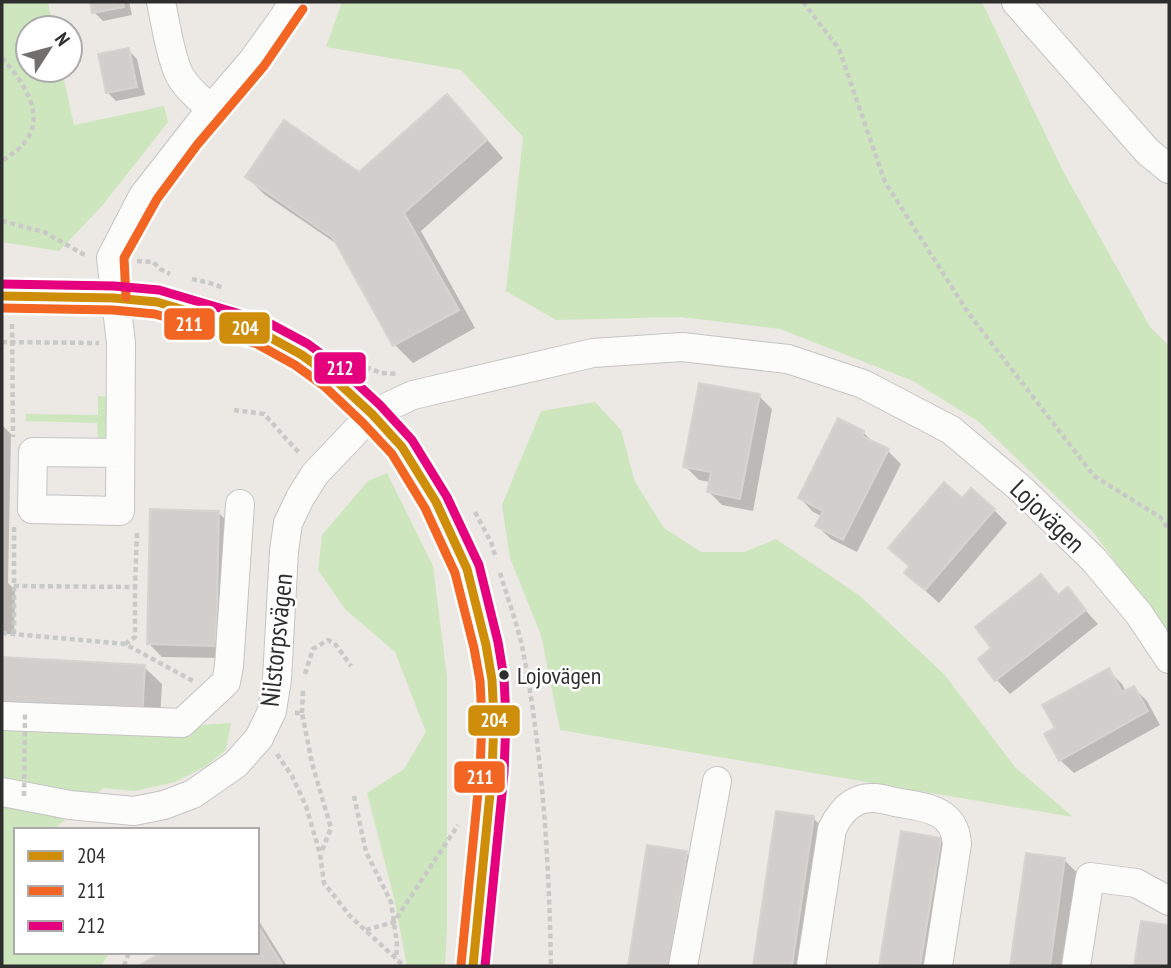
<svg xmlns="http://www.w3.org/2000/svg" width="1171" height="968" font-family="'PT Sans Narrow',sans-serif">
<rect width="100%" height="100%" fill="#ece8e4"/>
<path fill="#cee6be" d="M2,2H48L53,28H28V70H62L74,125L164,106L168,122L102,206L59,251L2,242Z
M342,2H982L1062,169L1150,327L1169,346V633L1093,532L979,422L913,381L780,329L680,317L556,320L506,291L523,137L461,70L326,47Z
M98,396L109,397V441L98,440L97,423L26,421V414L98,415Z
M595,402L621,430L635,482L664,528L701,552H744L776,539L860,596L944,674L1015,767L1073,817L560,730L541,635L510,558L502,505L541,411Z
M387,473L433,566L447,677V927L445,966H407L394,898L367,793L404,769L426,732L395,652L345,609L318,570L322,535L368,481Z
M231,723L226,750L205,767L175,782L135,791L103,788L54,829L55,830H16V952H110L101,966H2V728H159Z"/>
<path fill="#0003" d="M92,2H129L132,15L103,21L94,12Z
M128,50L137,59L145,95L116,101L107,92Z
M465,114L503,158L421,231L475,328L413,363L395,345L340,246L265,195L247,177L359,174Z
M759,396L772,409L753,511L722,505L709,492L710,482L699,480L685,466Z
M2,425L11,434L8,583L15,590L14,634H2Z
M863,432L875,444L888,451L901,464L857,552L831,539L817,526L822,516L813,512L800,498Z
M962,500L994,510L1007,523L939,603L920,586Z
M218,512L232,526L229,658L162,657L149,644Z
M1041,576L1059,596L1067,590L1098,624L1010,694L997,680L980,659L994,648Z
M2,659L144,667L162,684L159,736L2,728Z
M1108,670L1122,684L1126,692L1134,688L1147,701L1160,725L1074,773L1060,760L1057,729Z
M777,813L813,818L838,843L821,966H755Z
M902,833L940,840L965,865L949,966H881Z
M648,847L686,853L711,878L698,966H630Z
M1027,855L1064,860L1090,885L1078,966H1011Z
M257,918L287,966H142L165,952H257Z"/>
<path fill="#d1cecb" stroke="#d7d4d0" stroke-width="2" d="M90,2H123L124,7L92,13Z
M129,48L137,87L106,93L98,54Z
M447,94L487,140L404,213L459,310L393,346L333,238L245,177L284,120L359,172Z
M699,383L760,394L740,499L707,492L711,472L683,467Z
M838,418L864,431L862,436L889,449L843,540L815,526L823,511L798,498Z
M944,482L962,498L971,488L995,509L925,590L904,573L909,566L888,548Z
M150,509L219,511L216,646L147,644Z
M1041,574L1058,595L1068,587L1086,610L995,681L978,659L991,648L975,627Z
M2,657L145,665L142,719L2,712Z
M1109,668L1122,692L1134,686L1148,711L1059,761L1044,734L1055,728L1042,705Z
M776,811L814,816L792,966H753Z
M901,831L941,838L920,966H879Z
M647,845L687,851L670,966H628Z
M1026,853L1065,858L1050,966H1010Z
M1141,921L1169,925V966H1134Z
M257,924L283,966H138L162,952H257Z"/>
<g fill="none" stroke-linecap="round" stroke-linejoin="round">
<g stroke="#c5c4c5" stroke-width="30">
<path id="minor" d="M161,2C166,25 169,50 178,72C185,87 199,98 211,109
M1016,2L1148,152L1169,169
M120,453L33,452L32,509L120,511L121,343L111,258L143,196L211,109L253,60L284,17L293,2
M2,716L182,723L226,682L229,666L240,504
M2,792L70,805L134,811L164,805L193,794L236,764L259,738L272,711L277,679L284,551L288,523L300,498L315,474L372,414L413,395L593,353L682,347L788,359L863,384L951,430L1021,489L1094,560L1139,614L1169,659
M683,966L717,781
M811,966L832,829C837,818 846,806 857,801C870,795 882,799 895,802C922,807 955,808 957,844L938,966
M1076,966L1090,877L1136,883L1169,901"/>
</g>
<g stroke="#c6c5c4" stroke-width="37">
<path id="major" d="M2,296L114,298L157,302L215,318L262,333L302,355L332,377L372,414L402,447L436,502L467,569L486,645L492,680L494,719L492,773L473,966"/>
</g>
<path stroke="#c9c9c8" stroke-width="4.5" stroke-dasharray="5 3.5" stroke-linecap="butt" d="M803,2L839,49L885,182L969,314L1094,476L1160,517L1169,530
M2,58C22,80 48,116 24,143C18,151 10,155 2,161
M2,221L44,232L83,254L87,255
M137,261L153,262L160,269L170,274
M192,279L210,283L224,288
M12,324L13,437
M2,342L99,343
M366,367L381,373L398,374
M234,410L264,414L300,454
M475,512L491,542L496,558
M14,527V634
M500,573C508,600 519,628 524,656C543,758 549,862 551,966
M14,586L135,587L137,530
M2,633L125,644L193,681
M125,644L135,637V587
M305,674L313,649L328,640L336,645L351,666
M295,713H302L312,763L331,828L321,853
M302,713L303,690
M277,754L292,776L306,806L320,854L324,883L350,916L404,966
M354,796L366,852L391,902L397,944L396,959
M366,930L394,922L458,825
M124,966L129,952"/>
<use href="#minor" stroke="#fcfcfb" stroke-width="28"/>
<use href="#major" stroke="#e8e4d6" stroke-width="35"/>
<path stroke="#c9c9c8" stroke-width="4.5" stroke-dasharray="5 3.5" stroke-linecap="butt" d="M24,796L25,714"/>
<g stroke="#fff" stroke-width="14">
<path id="bus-1" d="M2,296L114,298L157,302L262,333L302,355L332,377L372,414L402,447L436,502L467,569L486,645L492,680L494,719L492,773L473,966"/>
</g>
<g stroke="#fff" stroke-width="14">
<path id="bus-2" d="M126,297L124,258L157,199L197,145L264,66L303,9
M2,308L113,310L155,314L257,344L295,365L324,386L363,423L392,454L425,508L455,573L474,648L480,681L482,719L480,772L461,965"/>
</g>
<g stroke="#fff" stroke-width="14">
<path id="bus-3" d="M2,284L114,286L159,290L267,322L308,344L339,367L380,405L412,440L447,497L479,565L498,642L504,678L506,719L504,773L485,966"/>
</g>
<use href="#bus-1" stroke="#cf8e09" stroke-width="9"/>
<use href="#bus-2" stroke="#f26522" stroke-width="9"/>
<use href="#bus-3" stroke="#e5007d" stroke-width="9"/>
</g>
<circle fill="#2e2e2e" stroke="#fff" stroke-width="2.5" cx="504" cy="675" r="6"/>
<g text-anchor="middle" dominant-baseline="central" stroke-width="5" stroke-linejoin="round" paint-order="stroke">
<g font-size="24" fill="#2e2e2e" stroke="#fff" text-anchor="start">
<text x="517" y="675">Lojovägen</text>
</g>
<g font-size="26" fill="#2e2e2e" stroke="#fff">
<text transform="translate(1048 516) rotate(44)">Lojovägen</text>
<text transform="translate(276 640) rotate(-84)">Nilstorpsvägen</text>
</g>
</g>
<g stroke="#fff" stroke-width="2.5">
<rect x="163" y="307" width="53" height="34" rx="7" fill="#f26522"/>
<rect x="218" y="311" width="53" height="34" rx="7" fill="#cf8e09"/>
<rect x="313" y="351" width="54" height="34" rx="7" fill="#e5007d"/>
<rect x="467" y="704" width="54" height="33" rx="7" fill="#cf8e09"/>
<rect x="453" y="760" width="53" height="34" rx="7" fill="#f26522"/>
</g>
<g font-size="19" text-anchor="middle" font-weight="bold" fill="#fff">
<text x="189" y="331">211</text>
<text x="245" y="335">204</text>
<text x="340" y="375">212</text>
<text x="494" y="727">204</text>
<text x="480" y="784">211</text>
</g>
<rect width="1171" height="968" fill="none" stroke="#2e2e2e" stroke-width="7"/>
<rect x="14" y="828" width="245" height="126" fill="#ffffff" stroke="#ababab" stroke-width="2"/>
<rect x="28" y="851" width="35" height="10" fill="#cf8e09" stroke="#ababab" stroke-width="2"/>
<text x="77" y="863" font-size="21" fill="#2e2e2e">204</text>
<rect x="28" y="886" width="35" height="10" fill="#f26522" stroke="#ababab" stroke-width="2"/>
<text x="77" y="898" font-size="21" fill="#2e2e2e">211</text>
<rect x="28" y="921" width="35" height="10" fill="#e5007d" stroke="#ababab" stroke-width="2"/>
<text x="77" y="933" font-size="21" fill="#2e2e2e">212</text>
<g transform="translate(49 49) rotate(54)"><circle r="33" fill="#ffffff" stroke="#ababab" stroke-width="2"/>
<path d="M0-5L12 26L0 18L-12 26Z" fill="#706f6e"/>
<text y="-10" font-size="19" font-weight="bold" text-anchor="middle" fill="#2e2e2e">N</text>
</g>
</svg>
